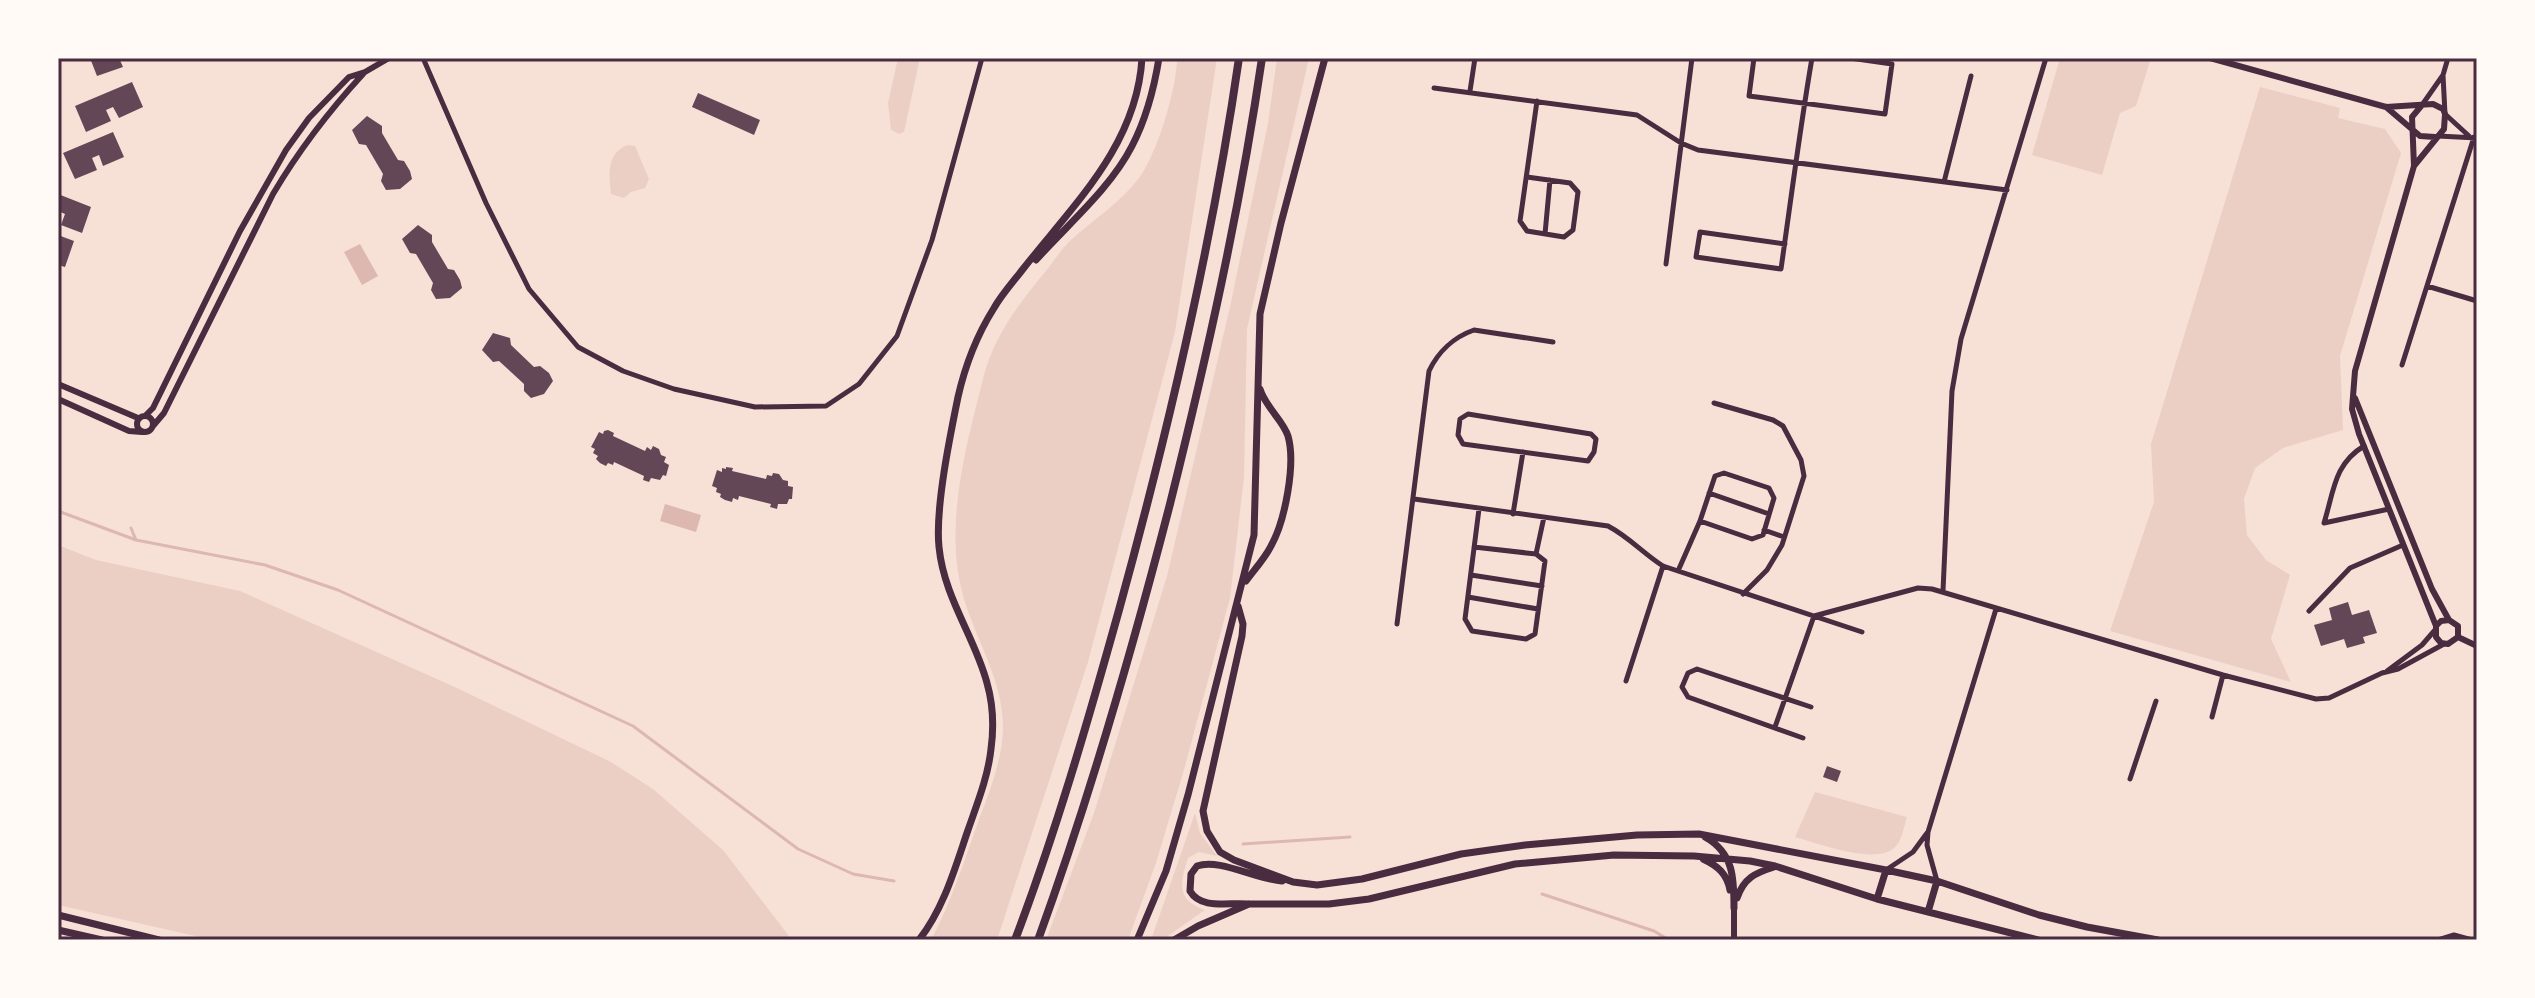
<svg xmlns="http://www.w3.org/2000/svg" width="2535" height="998" font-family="Raleway,sans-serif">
<rect width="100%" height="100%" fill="#f7e1d7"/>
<path fill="#ebcfc5" d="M898,58H920L904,132L899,134L891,130L888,103Z
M1177,58H1217L1175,332L1088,662L997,940H931C951,902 964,862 978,822C989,793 1002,761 1003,729C1004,675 968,630 959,578C947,512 968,439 984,375C995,333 1022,300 1049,267C1056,258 1063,247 1072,239C1094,219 1120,203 1139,178C1157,154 1177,88 1177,58Z
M1277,58H1309L1247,329L1244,477L1230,598L1184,770L1156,863L1128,940H1046L1094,813L1167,576L1230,307L1268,123Z
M2060,58H2151L2136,106L2120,113L2102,175L2032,155Z
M2260,87L2340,108L2338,118L2385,129L2401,153L2340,356L2343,430L2283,448L2255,468L2244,499L2247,535L2266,560L2290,575L2271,639L2291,682L2110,631L2154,502L2151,444Z
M628,145L635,146L649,179L645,188L631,192L624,198L611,194C609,175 606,153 628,145Z
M58,545L96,560L240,591L457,688L611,762L653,789L723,850L792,940H213L58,905Z
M1815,792L1907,817C1904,826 1902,841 1895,847C1877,866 1817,843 1795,837Z
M1195,813L1200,833L1217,856L1199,852L1188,858C1180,883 1176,900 1205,910L1162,940H1151Z"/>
<path fill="#dcb8b0" d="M360,244L378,276L362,285L344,252Z
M665,504L701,515L696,532L660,521Z"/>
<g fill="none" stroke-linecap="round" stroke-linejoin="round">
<path stroke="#dcb8b0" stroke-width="3" d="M58,511L136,540L265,565L338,590L633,726L798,849L853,874L894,881
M131,528L136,540
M1243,844L1350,837
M1542,894L1654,931L1669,940"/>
</g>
<path fill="#644757" d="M90,58H119L123,67L97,76Z
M132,82L143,107L119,118L113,107L106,110L111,121L86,132L75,106Z
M698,93L760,120L754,135L692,107Z
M367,116L382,126V133L398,160L404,161L410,171L412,179L400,189L386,190L381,181L383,174L366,145L359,144L352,130Z
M113,132L124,157L103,166L99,155L92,158L97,170L75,179L63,153Z
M58,194L91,207L82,233L61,225L65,214L58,211Z
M418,225L432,235V242L448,269L454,270L460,280L462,288L450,298L436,299L431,290L433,283L416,254L410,253L402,239Z
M58,235L74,241L65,267L58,265Z
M493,333L510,338L511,345L534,367L540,366L549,373L553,381L544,394L531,398L524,391V384L499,361L493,362L482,350Z
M608,430L614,433L613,436L645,451L647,447L651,450L653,446L659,449L661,455L666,457L664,462L669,465L666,476L663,475L660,480L651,478L649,482L643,480L644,476L614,462L613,465L608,463L606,466L600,463L596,459L598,456L593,453L595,449L591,447L599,432L603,434L604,431Z
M726,467L733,468L732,471L766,479L767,475L772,476L773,473L779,474L783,480L788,481V486L793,487L792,499H789L787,504H778L777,509L770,507L771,504L739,496L738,500L733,498L732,502L725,500L720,497L721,494L716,492L717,488L712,486L717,470L722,472V468L726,469Z
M2348,602L2352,615L2369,610L2377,633L2363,637L2365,643L2347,648L2344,639L2321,646L2314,625L2332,620L2329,608Z
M1827,766L1841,771L1837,782L1823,777Z"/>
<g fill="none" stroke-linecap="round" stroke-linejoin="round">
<path stroke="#4a2c40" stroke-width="5" d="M423,58L486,203L529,289L578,347L623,371L674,389L755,407L826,406L859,384L897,336L932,240L982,58
M1754,58L1749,96L1885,114L1892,64L1850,58
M2443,75L2445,114L2469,136
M1434,88L1637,115L1681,143L1698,150L2007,190
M1470,91L1475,58
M2422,105L2443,75L2448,58
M2438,136L2477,138
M1527,177L1570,183L1578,192L1573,230L1564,237L1527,231L1520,221L1537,101
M1944,182L1971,76
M1545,234L1550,180
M1785,244L1700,232L1696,257L1781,269C1791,199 1800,128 1812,58
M1666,264L1692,58
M2427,286L2477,301
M2402,365L2474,137
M1714,403L1773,420L1783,426L1801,460L1804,476L1782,545L1767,570L1743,594
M1468,414L1591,434L1596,439L1594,452L1588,461L1463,444L1458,435L1460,419Z
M2364,446C2334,464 2334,491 2324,523L2389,509
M1709,493L1769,514
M1414,499L1608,526C1629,537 1644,554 1663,566L1862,632
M1479,509L1465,619L1472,631L1526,639L1535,634L1545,561L1536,554L1544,517
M1513,514L1523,452
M1764,530L1784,537
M1474,547L1536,554
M1678,571L1700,521L1715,476L1724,473L1769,488L1774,498L1763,535L1752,539L1700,521
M1471,575L1542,586
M1943,591L1952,391L1961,339L2046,58
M1468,597L1538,609
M2309,611L2350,568L2403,545
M1814,616L1918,588L1932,589L2223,675L2316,699L2329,698L2382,673L2398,669L2444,644
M1397,624L1429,371C1438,352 1454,337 1474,330L1553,342
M2387,671L2422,645L2435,630
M1626,681L1663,566
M2212,717L2223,675
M1775,727L1814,616
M1803,738L1688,697L1682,687L1688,673L1697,669L1811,707
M2130,779L2156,701
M1886,870L1913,852L1927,833
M1937,881L1927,845L1928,832L1996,609
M2438,940L2454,935L2472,940"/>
<path stroke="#4a2c40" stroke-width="6" d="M2210,58L2386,107L2433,104L2443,109L2445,114L2444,129L2414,166
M2422,105L2412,117L2414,166L2355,371L2352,409L2359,434L2436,626
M2386,107L2420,136L2435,137
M58,384L138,418
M2355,398L2432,589L2449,620L2458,626V637
M58,399L129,431L142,432
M146,415L153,408L240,231L286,150L309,118L349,77L365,72L389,58
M137 424a8 8 0 1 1 16 0a8 8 0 1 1-16 0Z
M153,426L164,413L273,194C299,150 329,111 363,74
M2449,620L2441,621L2436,626V637L2441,643L2448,644L2458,637
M2458,637L2477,646
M1734,940V908"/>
<path stroke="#4a2c40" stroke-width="7" d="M1036,260C1068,224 1110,189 1132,146C1146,119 1154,89 1159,58
M1246,581C1254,570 1265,558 1271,546C1285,521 1296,464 1288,436C1283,420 1266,408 1260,389
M1238,606L1243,624L1242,636L1203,811L1207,831L1220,852L1234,860L1293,882L1317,885L1362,879L1461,854L1525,845L1637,835L1699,834L1886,870L1937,881L2039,915L2087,927L2158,940
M1705,837C1734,853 1734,879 1734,908
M1703,859C1718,866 1727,874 1730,890
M1737,898C1744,878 1755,873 1774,867
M1877,899L1886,870
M1248,904C1229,902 1201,910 1190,891L1191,874L1197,866C1219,858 1255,879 1282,881
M1928,912L1937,881
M58,915L159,940
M58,930L102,940
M919,940C944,908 955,868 968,830C977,804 988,777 991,749C994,727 993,704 987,683C975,637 944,598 939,547C935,509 950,436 958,397C965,366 977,335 994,308C1002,294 1013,282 1023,269C1074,204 1137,145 1142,58
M1137,940L1166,871L1188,795L1254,535L1260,314L1281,223L1325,58
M1174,940L1198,926L1249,904H1329L1369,899L1515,864L1614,855L1694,856L1750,861L1775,866L1877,899L2038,940"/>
<path stroke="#4a2c40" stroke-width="8" d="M1015,940C1056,832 1088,721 1119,610C1169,428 1212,245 1239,58
M1038,940C1090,797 1132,651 1170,504C1207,356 1240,209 1262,58"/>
</g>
<rect width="2535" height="998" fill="none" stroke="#fffaf5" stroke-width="120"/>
<rect x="60" y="60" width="2415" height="878" fill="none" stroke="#4a2c40" stroke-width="3"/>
</svg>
